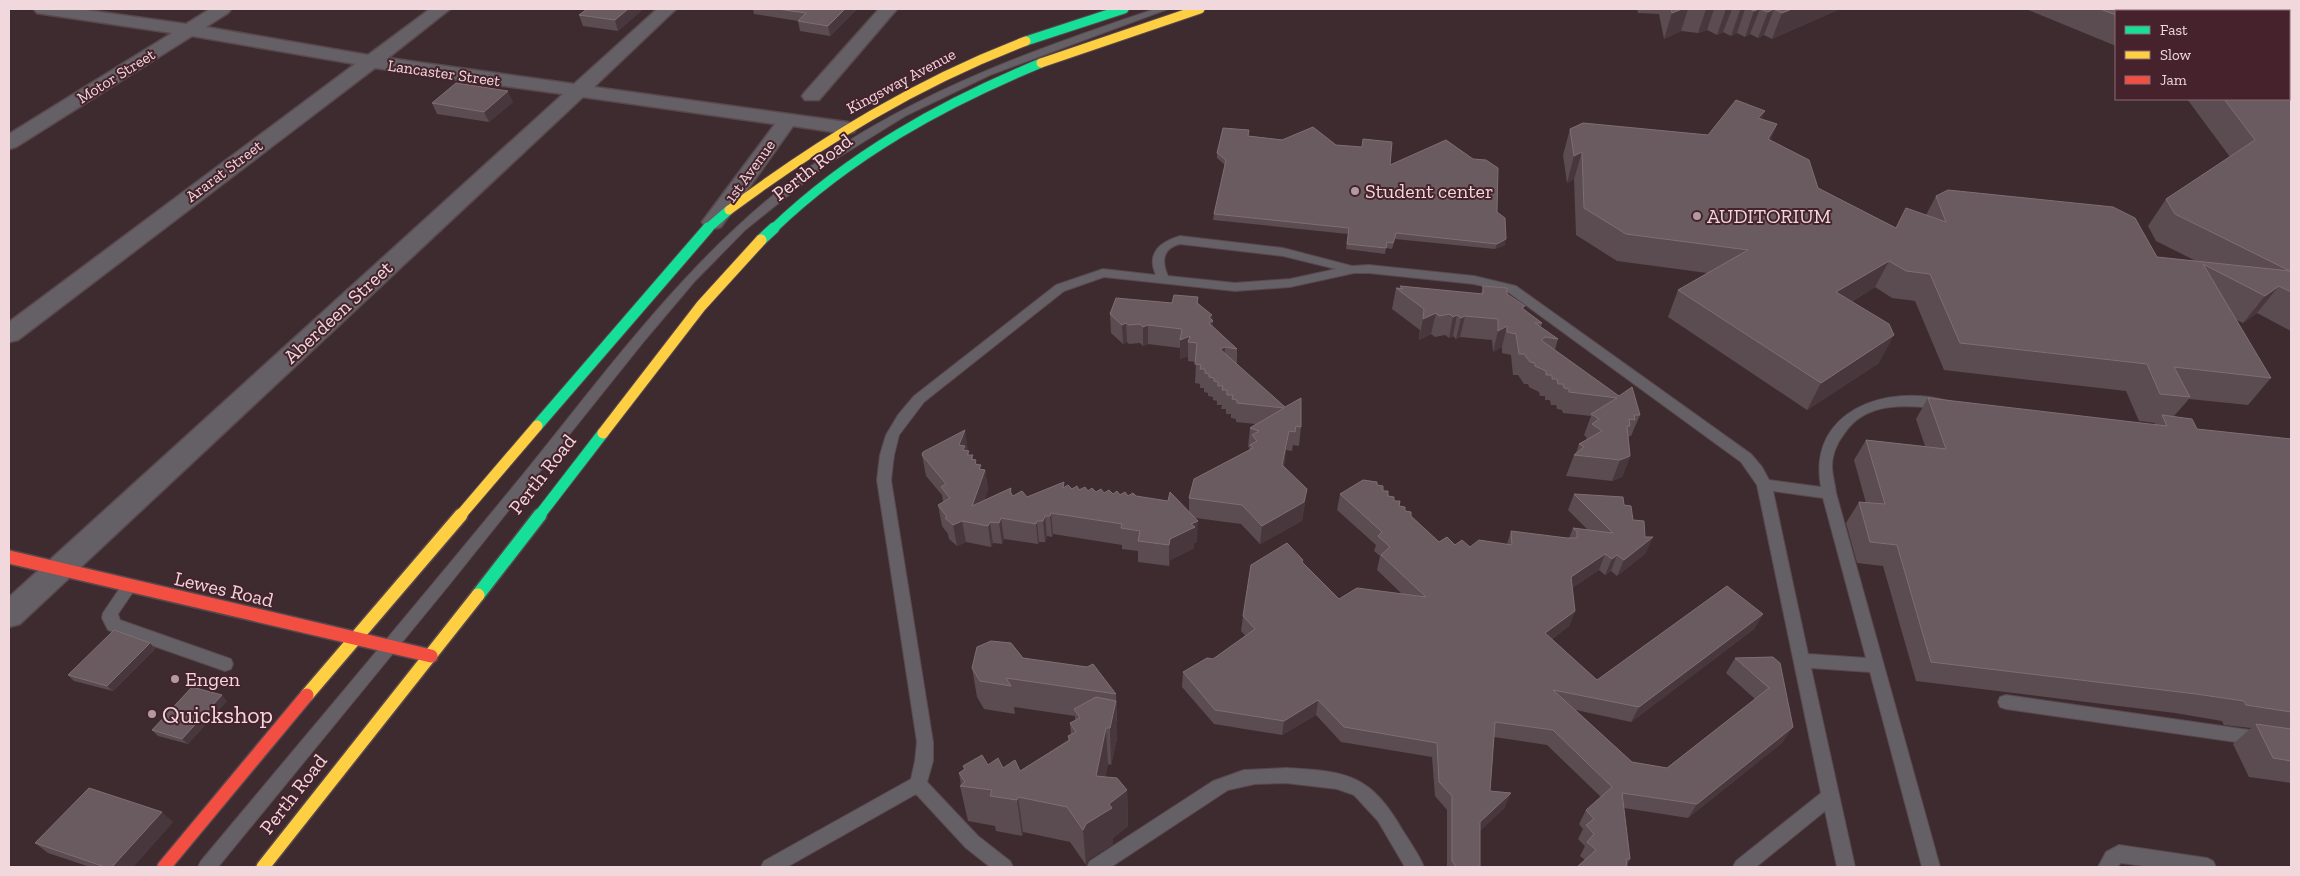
<svg xmlns="http://www.w3.org/2000/svg" width="2300" height="876" font-family="'Zilla Slab',serif">
<rect width="100%" height="100%" fill="#3e2b30"/>
<g fill="none" stroke-linecap="round" stroke-linejoin="round">
<g stroke="#59484d" stroke-width="2">
<path id="lane" d="M1155,9H1168L990,75L907,115L826,165L745,230L694,282L645,340L449,585L218,867H198L201,861C306,735 412,610 516,483C610,368 697,244 821,159C923,89 1038,48 1155,9Z
M1180,236L1283,248L1352,266L1369,265L1474,276L1516,286L1751,454L1762,467L1769,480L1821,487C1807,411 1886,383 1948,401L1950,404L1948,407L1943,409C1908,405 1866,400 1844,434C1837,443 1832,455 1832,466C1832,475 1835,484 1836,493L1940,867H1922L1870,672L1811,668L1855,867H1837L1825,811L1756,867H1733L1736,861L1821,793L1757,485L1741,462L1508,292L1474,284L1369,273H1354L1290,287L1235,291L1104,277L1064,291L924,402L899,435L894,455L891,480L933,742V761L927,782L978,836L1010,861L1013,867H990L966,848L916,794L787,867H761L764,861L911,779L915,761L917,742L877,480L880,455L886,435L898,415L914,396L1056,285L1103,269L1156,275C1146,253 1160,242 1180,236ZM1180,244L1283,256L1336,269L1290,279L1235,283L1168,276C1161,261 1163,248 1180,244ZM1773,491L1823,498L1866,658L1808,654Z
M129,580L134,582L137,586L118,614L120,620L231,659L233,664L231,669L225,671L108,630L102,618L103,613L124,582Z
M2006,695L2291,736V750L2006,709L2000,707L1998,702L2000,697Z
M1286,768C1348,771 1371,775 1403,831C1410,842 1419,855 1424,867H1405L1378,821L1354,795L1337,789L1286,783L1255,784L1228,790L1111,867H1087L1090,861L1213,781L1244,770Z
M2119,845L2207,858L2213,861L2216,867H2151L2121,863L2117,867H2098L2106,852Z"/>
</g>
<g stroke="#59484d" stroke-width="3">
<path id="street" d="M34,9H79L186,24L210,9H231L228,13L206,27L368,55L430,9H450L388,58L574,84L657,9H676L594,87L847,122L854,124L857,128L854,132L847,134L793,126L721,227L713,229L705,227L702,222L775,124L583,97L20,624L9,627V597L563,94L375,68L18,340L9,342V322L355,64L192,36L16,147L9,149V134L172,33L43,14L37,13Z
M879,9H897L819,100H805L802,96L805,92Z"/>
</g>
<g stroke="#59484d" stroke-width="11">
<path id="fast-far2" d="M1026,41L1124,9
M707,229L729,210
M773,229C850,155 942,104 1041,63"/>
</g>
<g stroke="#59484d" stroke-width="13">
<path id="fast-far1" d="M761,240L774,228
M537,426L708,228
M539,516L603,433"/>
</g>
<g stroke="#59484d" stroke-width="16">
<path id="fast" d="M478,595L540,515"/>
</g>
<g stroke="#59484d" stroke-width="11">
<path id="slow-far2" d="M1041,63L1200,9
M729,210C822,141 918,82 1026,41"/>
</g>
<g stroke="#59484d" stroke-width="13">
<path id="slow-far1" d="M603,433L701,306L761,240
M460,516L537,426"/>
</g>
<g stroke="#59484d" stroke-width="16">
<path id="slow" d="M307,695L461,515
M263,867L478,595"/>
</g>
<g stroke="#59484d" stroke-width="16">
<path id="jam" d="M9,557L431,656
M164,867L307,695"/>
</g>
<use href="#lane" fill="#646065" fill-rule="evenodd"/>
<use href="#street" fill="#646065" fill-rule="evenodd"/>
<use href="#fast-far2" stroke="#16e098" stroke-width="9"/>
<use href="#fast-far1" stroke="#16e098" stroke-width="11"/>
<use href="#fast" stroke="#16e098" stroke-width="13"/>
<use href="#slow-far2" stroke="#ffcf43" stroke-width="9"/>
<use href="#slow-far1" stroke="#ffcf43" stroke-width="11"/>
<use href="#slow" stroke="#ffcf43" stroke-width="13"/>
<use href="#jam" stroke="#f24e42" stroke-width="13"/>
</g>
<path fill="#5a4c51" d="M587,9H640L641,11L618,31L583,26L579,15Z
M753,9H857L830,36L800,31L798,21L754,14Z
M1637,9H1840L1772,39L1764,35L1758,38L1750,34L1745,37L1737,33L1731,36L1723,32L1717,35L1707,30L1698,33L1681,31L1664,39L1659,14L1638,13Z
M2026,9H2255L2253,11H2116V46Z
M2291,27V331L2257,313L2243,323L2235,319L2271,378L2248,405L2189,399L2174,416L2197,429L2291,439V783L2249,777L2233,744L2251,728L2224,725L2222,721L2175,713L1916,681L1883,566L1857,563L1846,523L1859,502L1866,503L1854,460L1866,440L1925,446L1916,419L1928,398L2154,425L2155,423L2139,421L2126,391L1944,370L1915,301L1892,298L1875,287L1851,302L1879,363L1807,410L1668,317L1678,290L1707,273L1617,261L1576,235L1574,179L1567,183L1563,155L1570,129L1708,135L1762,120L1771,140L1818,188L1896,228L1926,215L1936,196L2157,257L2196,261L2156,241L2148,226L2166,199L2230,157L2187,99H2289Z
M513,102L489,122L437,114L432,103Z
M1249,136L1336,145L1390,165L1497,212L1505,245L1495,249L1395,239L1392,249L1386,248L1385,254L1346,249L1348,234L1213,220L1214,214L1225,165L1217,158V153Z
M1400,286L1481,294L1483,286L1507,294L1524,310L1542,323L1541,327L1558,339L1555,350L1640,415L1631,436H1629L1628,438L1630,456L1622,477L1612,481L1566,476L1574,455L1576,453L1579,444L1586,440L1587,438L1584,435L1591,416L1563,413L1562,410L1557,409L1556,405H1551L1550,400H1545V396H1540L1539,392L1529,387L1528,384H1524L1518,375H1513L1511,355L1502,353V347L1493,352L1492,340L1460,337L1456,339L1453,336L1449,338L1445,335L1435,337L1431,334L1419,340L1420,330L1392,309L1396,288L1399,289Z
M1198,297V303L1212,315L1213,327L1237,349V364L1285,407L1301,427L1299,446L1293,445L1292,451L1286,450L1284,466L1307,489L1302,521L1260,544L1241,524L1196,518L1197,542L1194,543V548L1170,560L1169,566L1138,562V551L1122,549V545L1053,534L1052,537L1047,536L1045,542H1039L1038,544L1004,539L1002,544L993,543L991,547L966,542L957,546L949,539L948,534L942,526L938,505L943,502L942,495L926,476L922,455L968,451L969,455H973V460L981,469L985,470L988,490L984,500L1011,488L1012,495L1013,496L1027,497L1064,487L1113,494L1136,496L1189,511V498L1249,450V447H1248L1250,428L1255,424L1236,422V419L1231,418V414H1226V409H1221L1222,405H1217V401L1213,400V397L1208,396V393L1204,392V388H1200V384L1195,383L1196,362L1188,361V356L1180,359V348L1148,344L1143,346L1140,343L1129,344L1127,342L1123,344L1111,333L1110,314L1172,303Z
M1377,485L1439,542L1470,547L1507,544L1511,531L1569,538L1573,528L1588,530L1568,510L1574,494L1624,505L1633,520L1646,553L1617,576L1611,571L1605,575L1599,570L1572,588L1575,611L1569,626L1552,639L1597,680L1763,614L1754,629L1631,722L1576,710L1632,762L1667,768L1755,699L1726,673L1735,658L1773,657L1783,742L1688,818L1624,808L1630,859L1627,865L1585,860L1580,856L1585,846L1578,839L1583,829L1579,824L1586,810L1601,797L1547,745L1494,737L1490,791L1505,807L1480,831V867H1447V810L1435,796L1432,757L1341,742L1316,715L1282,735L1214,724L1182,687L1183,672L1213,659L1246,636L1241,631L1243,616L1303,563L1339,599L1402,594L1377,570L1380,556L1374,551L1376,545L1337,510L1340,494Z
M150,643L155,649L113,691L74,681L68,675Z
M1023,658L1116,694L1117,722H1116L1117,738L1111,765L1108,764L1105,777L1127,790L1128,826L1113,838V844L1089,859L1086,865L1070,842L1023,832L1022,836L996,831L995,826L968,821L960,786L961,785L959,773L964,769L963,766L988,765L1020,771L1068,740V736L1071,735L1070,723L1075,720V716L1014,707L1015,714L984,709L977,697L972,668Z
M227,701L188,744L158,736L152,730Z
M173,822L133,867H90L48,853L35,843Z"/>
<path fill="#48383d" d="M628,9H640L641,11L618,31L615,20Z
M845,9H857L830,36L828,26Z
M1682,9H1688L1681,31L1664,39L1672,13Z
M1706,9H1714L1707,30L1698,33Z
M1726,9H1732L1723,32L1717,35Z
M1742,9H1745L1737,33L1731,36L1740,10Z
M1760,9L1750,34L1745,37L1754,11Z
M1774,9L1764,35L1758,38L1768,12Z
M1792,9H1840L1772,39L1782,13Z
M2241,9H2255L2253,11H2239Z
M508,91L513,102L489,122L484,112Z
M1765,111L1755,137L1758,118Z
M1777,124L1767,150L1768,139Z
M1582,152L1574,179L1567,183L1574,156Z
M1506,239L1505,245L1495,249L1497,244Z
M1889,261L1875,287L1822,319L1836,292Z
M2279,286L2257,313L2243,323L2265,296Z
M1436,313L1431,334L1419,340L1423,319Z
M1212,315V322L1213,321L1212,340L1208,336L1209,317Z
M1457,315L1453,336L1449,338L1453,317Z
M1465,316L1460,337L1456,339L1461,318Z
M1126,323L1127,342L1123,344L1122,325Z
M1148,325V344L1143,346V327Z
M1507,326L1502,347L1493,352L1498,331Z
M1894,335L1879,363L1807,410L1821,383Z
M1190,336L1188,342V356L1180,359V340Z
M1225,347L1224,366L1220,349Z
M965,430L968,451L966,456L959,445Z
M1289,431L1286,450L1280,483L1282,465Z
M1630,456L1622,477L1612,481L1620,460Z
M981,465L982,477L985,470L988,490L976,524L972,506Z
M1307,489L1302,521L1260,544L1262,526Z
M1051,513L1053,534L1052,537L1050,516Z
M1045,516L1047,536L1045,542L1043,521Z
M1001,518L1004,539L1002,544L999,523Z
M962,521L966,542L957,546L953,525Z
M1037,521L1039,542L1038,544L1036,524Z
M1198,521L1197,542L1194,543V548L1170,560L1169,566V545L1170,539L1191,524Z
M990,522L993,543L991,547L988,526Z
M1653,537L1646,553L1617,576L1624,560Z
M1605,554L1599,570L1565,593L1571,577Z
M1617,555L1611,571L1605,575L1612,559Z
M1575,611L1569,626L1539,648L1545,633Z
M1763,614L1754,629L1631,722L1639,707Z
M150,643L155,649L113,691L107,686Z
M222,695L227,701L188,744L182,739Z
M1318,700L1316,715L1282,735L1284,721Z
M1116,701L1117,738L1111,765L1110,728Z
M1793,727L1783,742L1688,818L1697,804Z
M1106,728L1108,764L1098,812L1096,776Z
M1127,790L1128,826L1113,838V844L1089,859L1086,865L1083,830L1086,824L1109,804Z
M1511,793L1505,807L1475,836L1480,822Z
M1018,797L1023,832L1022,836L1017,800Z
M162,812L173,822L133,867H112Z"/>
<path fill="#6a5b60" stroke="#7f6e73" d="M587,9H628L615,20L579,15Z
M777,9H845L828,26L798,21L806,13Z
M1671,9H1682L1672,13Z
M1749,9H1759L1754,11Z
M1760,9H1792L1782,13L1774,9L1768,12Z
M2100,9H2241L2246,11H2116V15Z
M2289,26L2291,27V292L2279,286L2265,296L2203,264L2271,378L2174,367L2190,397L2160,394L2147,364L1960,343L1930,274L1906,271L1889,261L1836,292L1889,324L1894,335L1821,383L1678,290L1748,250L1626,234L1584,208L1582,152L1574,156L1570,129L1583,123L1708,135L1736,100L1765,111L1758,118L1777,124L1768,139L1809,160L1818,188L1896,228L1906,208L1946,222L1936,196L1948,190L2113,207L2135,218L2157,257L2290,271L2175,214L2166,199L2255,140L2224,99H2289Z
M456,83L508,91L484,112L432,103Z
M1313,127L1336,145L1362,147L1363,139L1392,142L1390,165L1446,140L1473,159L1486,160L1498,168L1497,212L1505,218L1506,239L1497,244L1396,233L1393,243L1387,242L1386,248L1347,244L1349,228L1214,214L1226,160L1217,153L1223,128L1249,130L1248,136L1282,140Z
M1400,286L1483,294V286L1507,288V294L1525,306L1522,308L1542,323H1535L1558,339L1545,337L1541,340L1619,396L1632,387L1640,415H1634L1635,420L1629,419L1630,426H1627L1630,456L1620,460L1574,455L1584,447L1579,444L1602,431L1592,424L1599,419L1591,414L1617,398L1569,392V389L1564,388L1563,384H1558L1557,379H1552V375H1546V371L1535,366V363L1530,362L1524,354H1519L1516,334L1507,332V326L1498,331V319L1465,316L1461,318L1457,315L1453,317L1450,314L1439,316L1436,313L1423,319L1424,309L1396,288L1403,289Z
M1174,295L1198,297L1197,303L1212,315L1209,317L1213,321L1209,323L1237,349L1225,347L1220,349L1285,407L1301,398V427L1296,426L1295,432L1289,431L1282,465L1307,489L1304,502L1262,526L1242,505L1189,498L1194,479L1253,448L1250,445L1257,441L1252,435L1259,431L1250,428L1284,408L1237,403V400L1232,399L1233,395H1227V390H1222L1223,386H1218V382L1214,381V378L1209,377V374L1205,373V369H1200L1201,365L1195,364L1197,343L1188,342L1190,336L1180,340L1182,329L1148,325L1143,327L1140,324L1129,325L1126,323L1122,325L1110,314L1116,298L1172,303Z
M1928,398L2167,426L2162,415L2192,419L2197,429L2291,439V712L2246,705L2244,701L2196,694L1931,662L1897,545L1870,542L1859,502L1885,504L1866,440L1946,449Z
M965,430L959,445L965,446L963,450L969,451L967,455H973L971,459L976,460L975,464L981,465L979,469L985,470L972,506L1011,488L1010,492L1013,496L1022,491L1027,497L1064,482L1063,488L1068,485L1072,489L1077,486L1079,490L1085,487L1088,491L1092,488L1096,492L1101,489L1104,493L1109,490L1113,494L1117,491L1120,495L1125,492L1128,496L1133,493L1136,496L1168,501L1170,492L1198,521L1191,524L1195,527L1170,539L1169,545L1138,541L1140,531L1121,528L1122,524L1051,513L1050,516H1045L1043,521H1037L1036,524L1001,518L999,523L990,522L988,526L962,521L953,525L945,518L947,517L938,505L950,498L941,487L946,484L922,455L923,452Z
M1363,480L1377,482V485L1383,486V491H1388V496L1394,497V501H1400L1399,506L1405,507V511L1411,512V516L1439,542L1447,537L1455,545L1462,540L1470,547L1479,540L1512,545L1511,531L1567,538H1577V532L1573,528L1613,533L1574,494L1623,497L1624,505L1631,506L1633,520L1644,521L1645,537H1653L1624,560L1617,555L1612,559L1605,554L1571,577L1575,611L1545,633L1597,680L1727,586L1763,614L1639,707L1553,690L1632,762L1667,768L1769,688L1735,658L1773,657L1780,663L1793,727L1697,804L1622,793L1630,859H1626L1627,867H1577L1596,850L1587,842L1594,834L1586,825L1594,819L1586,810L1612,787L1553,730L1495,722L1490,791L1511,793L1480,822V867H1456L1452,861V796L1439,782L1437,743L1344,727L1318,700L1284,721L1215,710L1183,672L1207,658L1213,659L1255,629L1243,616L1251,565L1287,543L1303,560L1302,562L1339,599L1357,588L1426,597L1381,555L1390,547L1378,536L1382,532L1340,494Z
M114,630L150,643L107,686L68,675Z
M991,641L1011,643L1023,658L1087,667L1093,664L1116,694L1006,678L1011,686L980,681L972,668L977,647Z
M192,687L222,695L182,739L152,730Z
M1096,697L1116,701L1110,728H1106L1096,776L1117,778L1127,790L1109,804L1112,808L1086,824L1083,830L1067,807L1018,797L1017,800L990,796L992,790L960,786L965,782L959,773L965,769L963,766L982,755L988,765L998,758L1003,768L1015,760L1020,771L1070,740L1068,736L1076,732L1070,723L1080,718L1074,709Z
M2256,724L2291,729V761L2273,758Z
M89,788L162,812L112,867H105L35,843Z"/>
<g fill="#b29ba0" stroke="#46232c" stroke-width="2">
<circle cx="1355" cy="191" r="5"/>
<circle cx="1697" cy="216" r="5"/>
<circle cx="175" cy="679" r="5"/>
<circle cx="152" cy="714" r="5"/>
</g>
<g text-anchor="middle" dominant-baseline="central" stroke-width="4" stroke-linejoin="round" paint-order="stroke">
<g font-size="16" fill="#f0d8dd" stroke="#46232c">
<text transform="translate(444 73) rotate(8)">Lancaster Street</text>
<text transform="translate(116 76) rotate(-32)">Motor Street</text>
<text transform="translate(901 81) rotate(-28)">Kingsway Avenue</text>
<text transform="translate(224 171) rotate(-37)">Ararat Street</text>
<text transform="translate(750 171) rotate(-54)">1st Avenue</text>
</g>
<g font-size="20" fill="#f0d8dd" stroke="#46232c">
<text transform="translate(812 167) rotate(-38)">Perth Road</text>
<text transform="translate(338 312) rotate(-43)">Aberdeen Street</text>
<text transform="translate(542 474) rotate(-52)">Perth Road</text>
<text transform="translate(224 589) rotate(13)">Lewes Road</text>
<text transform="translate(293 794) rotate(-52)">Perth Road</text>
</g>
<g font-size="20" fill="#f0d8dd" stroke="#46232c" text-anchor="start">
<text x="1365" y="191">Student center</text>
<text x="1707" y="216">AUDITORIUM</text>
<text x="185" y="679">Engen</text>
</g>
<g font-size="24" fill="#f0d8dd" stroke="#46232c" text-anchor="start">
<text x="162" y="714">Quickshop</text>
</g>
</g>
<rect width="2300" height="876" fill="none" stroke="#f0d8dd" stroke-width="20"/>
<rect x="2115" y="10" width="175" height="90" fill="#46232c" stroke="#8a6b73"/>
<rect x="2125" y="26" width="25" height="8" fill="#16e098" stroke="#8a6b73"/>
<text x="2160" y="35" font-size="15" fill="#f0d8dd">Fast</text>
<rect x="2125" y="51" width="25" height="8" fill="#ffcf43" stroke="#8a6b73"/>
<text x="2160" y="60" font-size="15" fill="#f0d8dd">Slow</text>
<rect x="2125" y="76" width="25" height="8" fill="#f24e42" stroke="#8a6b73"/>
<text x="2160" y="85" font-size="15" fill="#f0d8dd">Jam</text>
</svg>
